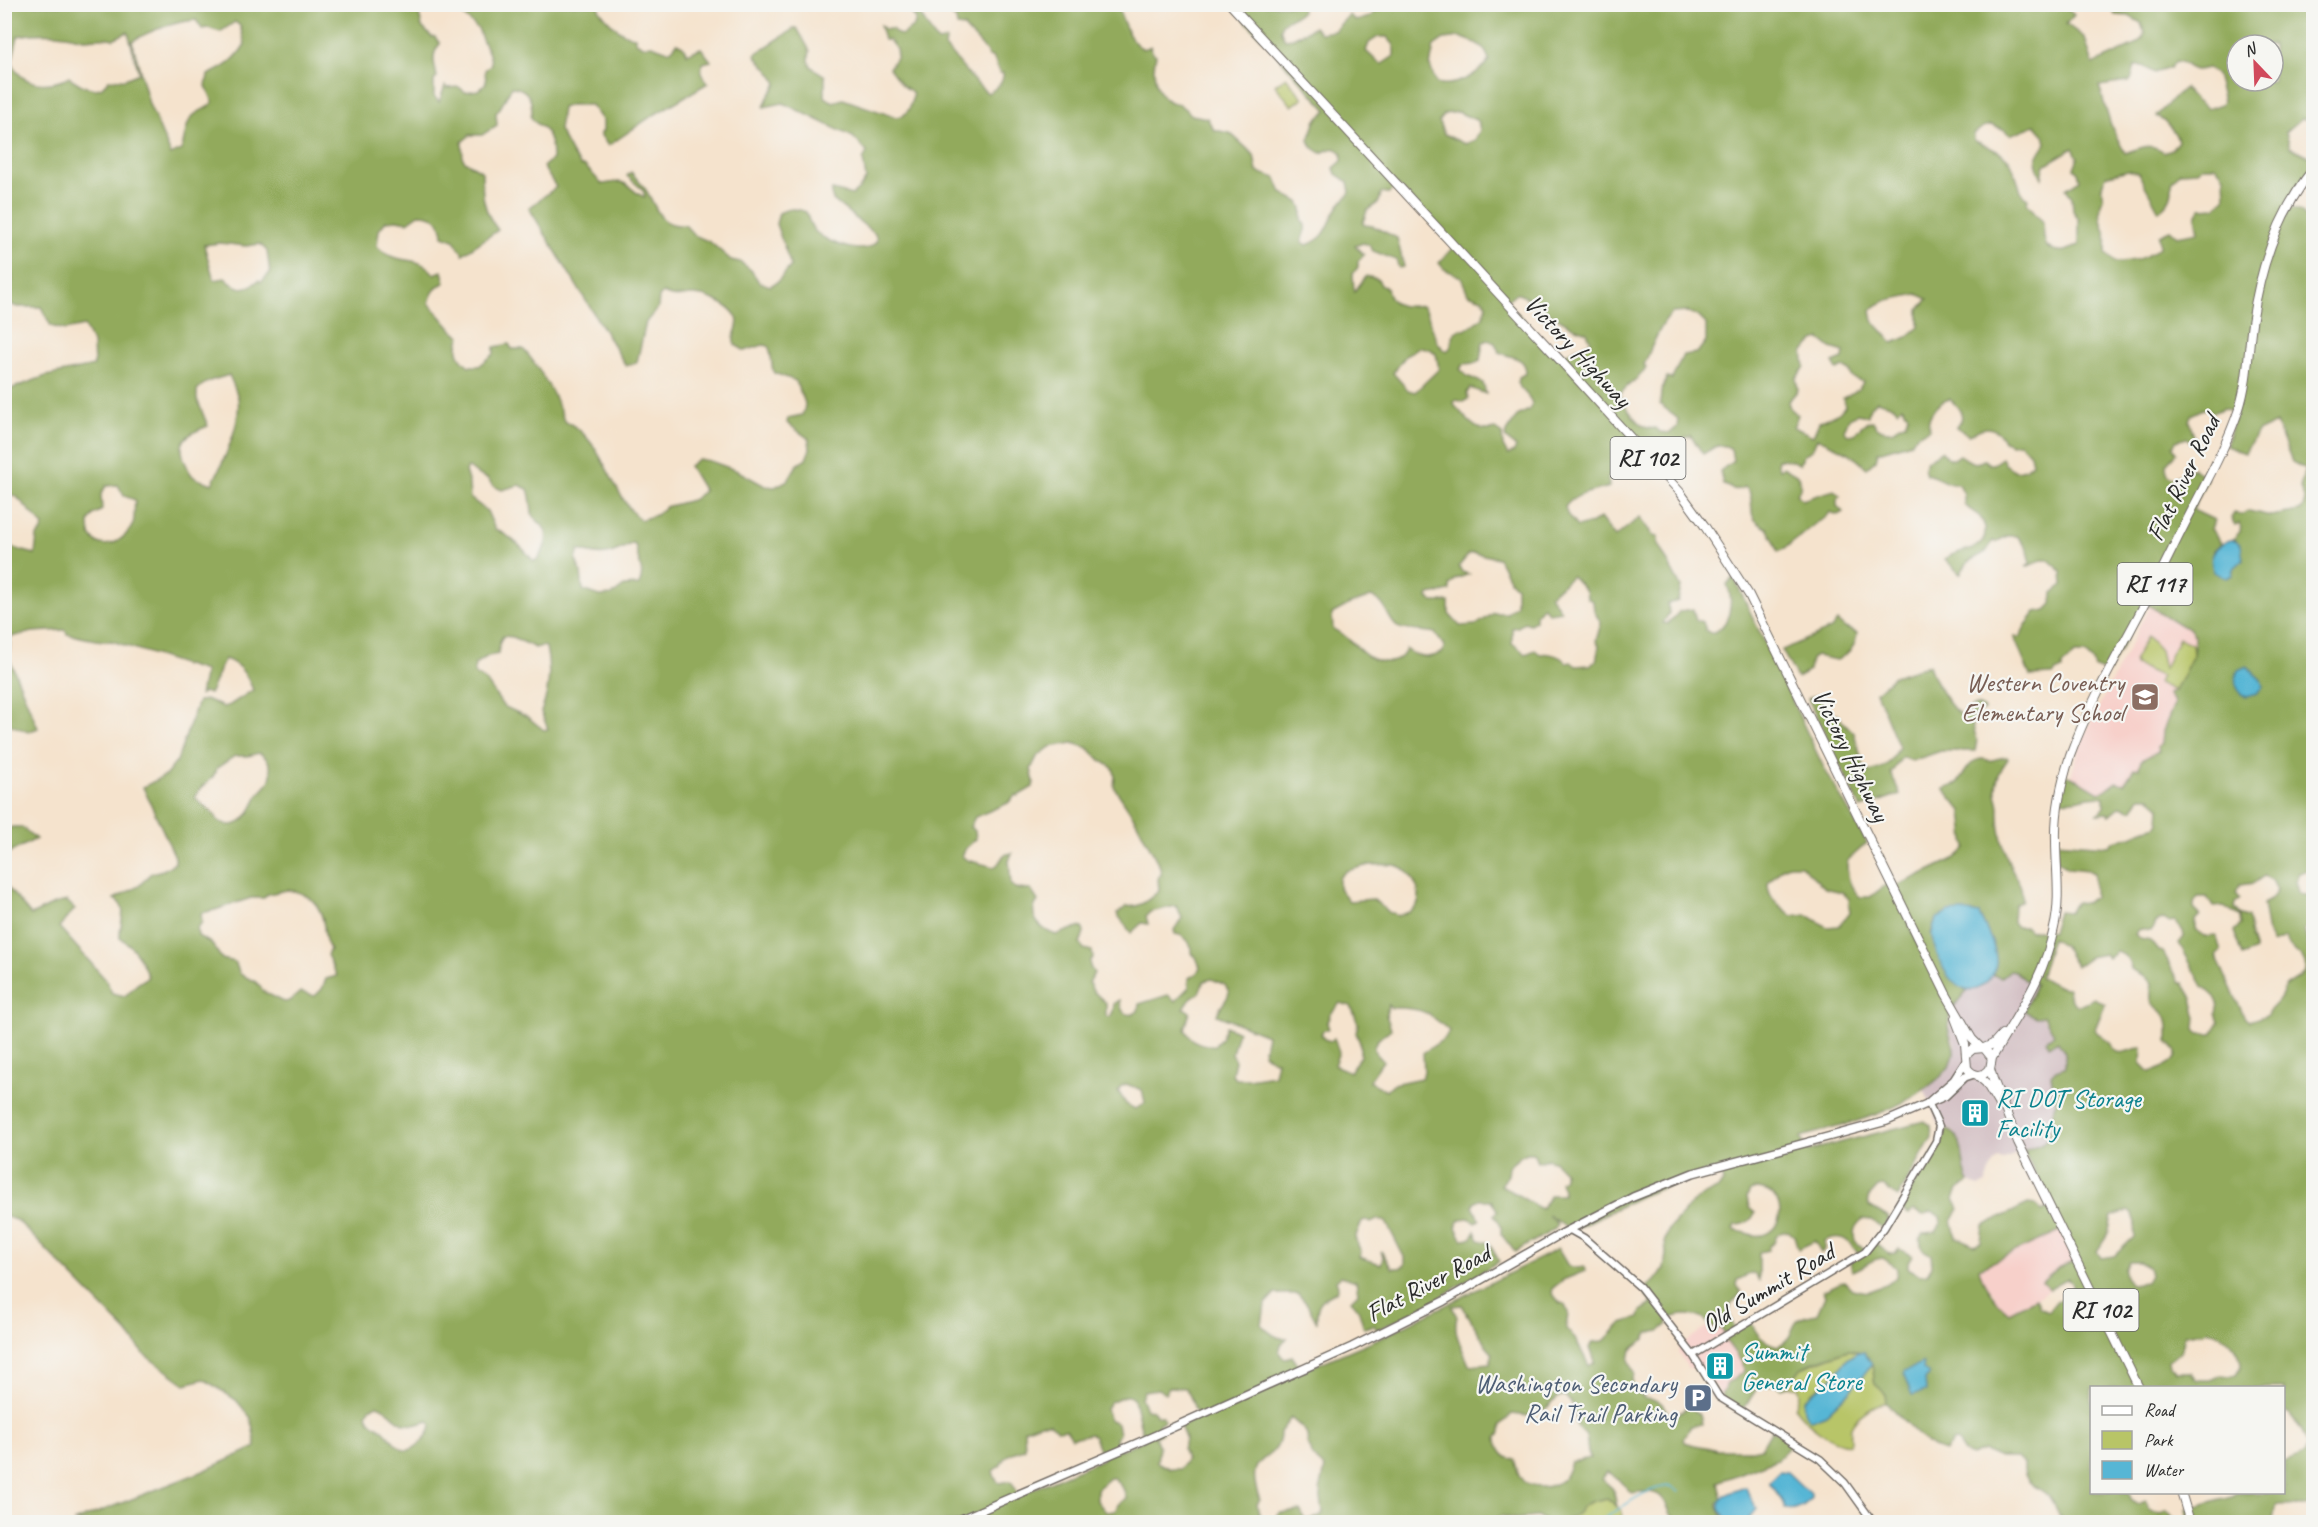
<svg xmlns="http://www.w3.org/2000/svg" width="2318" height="1527" font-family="Caveat,sans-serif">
<rect width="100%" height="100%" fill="#f6f6f2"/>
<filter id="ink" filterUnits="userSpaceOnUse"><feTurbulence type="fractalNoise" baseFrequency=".0167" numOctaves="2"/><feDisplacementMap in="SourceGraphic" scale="12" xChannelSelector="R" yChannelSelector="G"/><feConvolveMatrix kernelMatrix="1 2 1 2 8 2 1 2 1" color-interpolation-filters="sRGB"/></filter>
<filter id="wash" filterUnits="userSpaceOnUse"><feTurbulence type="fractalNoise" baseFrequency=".008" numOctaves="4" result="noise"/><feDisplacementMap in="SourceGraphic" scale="24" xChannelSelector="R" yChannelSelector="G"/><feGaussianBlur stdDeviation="1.35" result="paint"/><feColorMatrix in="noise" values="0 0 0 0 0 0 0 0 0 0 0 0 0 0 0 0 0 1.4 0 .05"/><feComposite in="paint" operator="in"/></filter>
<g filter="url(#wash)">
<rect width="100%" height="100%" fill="#f5e3cd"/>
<path fill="#f7d0ca" d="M2153,599L2202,626L2168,765L2110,795L2068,786L2082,740Z
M2063,1229L2077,1260L2058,1268L2043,1283L2050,1289L2036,1298L2009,1312L1999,1305L1994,1294L1982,1281L1979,1268Z
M1711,1327L1721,1328L1726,1336L1725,1338L1743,1365L1744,1371L1727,1384L1721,1395L1701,1367L1688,1368L1678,1352L1681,1345L1705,1328Z"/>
<path fill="#d2bec2" d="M2010,970L2015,971L2036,985L2041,1015L2055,1034L2046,1040L2058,1041L2065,1052V1067L2056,1070L2051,1078L2056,1103L2052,1109L2053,1125L2049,1136L2041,1143L2002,1160L1998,1158L1993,1164L1986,1183L1979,1186L1969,1182L1964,1174L1960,1141L1954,1132L1939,1124L1924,1089L1946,1073L1955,1044L1949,1030L1955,1002L1967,991L1977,989L1993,975L2001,978Z"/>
<path fill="#b8c567" stroke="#727849" stroke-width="1.5" d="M1286,77L1303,98L1292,106L1275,85Z
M2147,636L2160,650L2164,668L2179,638L2192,644L2193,655L2175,691L2158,683L2161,676L2135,665L2134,660Z
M1848,1350L1858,1352L1848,1358L1834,1376L1811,1393V1420L1826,1414L1851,1390L1872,1364L1875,1384L1885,1393L1886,1403C1876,1402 1855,1417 1851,1427C1850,1431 1851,1436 1851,1441L1849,1444C1830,1443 1806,1423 1795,1408L1799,1395L1798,1388L1788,1386L1801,1368Z
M1607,1498L1622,1511L1621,1522H1562C1571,1518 1576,1513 1582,1507C1589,1501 1599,1500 1607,1498Z"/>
<path fill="#92aa5c" stroke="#5e6a44" stroke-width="1.5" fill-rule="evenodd" d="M1365,4L2064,5L2074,15L2066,24L2085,38L2093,64L2133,46L2143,38L2144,32L2141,23L2129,16L2115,15L2112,8L2115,5H2313V69L2309,73L2308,77L2313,86V122L2302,118L2286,132L2290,147L2314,159L2313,167L2289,207L2301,212L2314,227V693L2309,698V709L2314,735V868L2299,873L2295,881L2298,893L2305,896L2310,895L2314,904L2313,926L2304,930L2307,940V947L2314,952L2313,1505C2295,1511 2291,1501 2276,1506L2272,1522H2061L2062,1520C2058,1513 2055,1504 2050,1498C2040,1486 2022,1485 2024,1465L2017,1458H2000L1984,1451L1971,1456L1963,1452L1959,1443L1956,1441L1952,1442L1945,1451L1932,1447L1921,1438L1886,1403L1885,1393L1875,1384L1872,1364L1864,1352L1848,1350L1811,1363L1801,1368L1788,1386L1782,1388L1775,1384L1757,1388L1743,1410L1725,1400L1721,1395L1727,1384L1744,1371L1743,1364L1724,1338L1726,1336L1721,1328L1711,1327C1703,1312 1680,1313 1667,1320L1668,1324L1660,1331L1648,1333L1645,1339L1631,1350L1629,1359L1634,1374L1632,1379L1634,1388L1645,1399C1664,1400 1661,1403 1671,1418L1689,1407L1700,1414L1702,1424L1691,1426L1683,1439L1684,1442C1694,1446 1708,1446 1716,1450H1752L1761,1448L1772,1429L1794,1442L1777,1459L1718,1482L1722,1500L1718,1503V1507L1725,1522C1713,1522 1691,1526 1681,1522C1660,1516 1677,1485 1631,1493L1619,1479L1607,1472L1602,1479L1613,1489L1617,1506L1607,1498L1590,1502L1583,1506L1577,1514L1562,1522H1543L1544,1520L1537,1517L1514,1519L1502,1516L1496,1518L1493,1522H765L754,1520L753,1522H73L201,1472L256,1447L251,1418L236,1400L204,1379L185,1384L145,1355L127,1332L18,1221L5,1216V884L31,915L54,904L67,901L75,909L59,927L106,980L112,993L125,996L137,984L148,977C142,962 135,946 120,938C119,923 130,907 114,899L139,886L151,873L163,870L175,863V857L143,787L166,775L177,761L198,701L208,700L223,707L230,705L253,690C247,675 240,664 225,659C218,669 216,682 209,694L204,692L200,695L205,671L186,665L183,666L182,664L112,641C103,643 77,636 67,634L65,630L33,632L10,637L9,658L38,728L28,732L9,724L4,718L5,546L35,554L37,536L42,531L43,525L16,496L9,495L5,498V391L46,376L94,366L93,343L84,326L65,330L51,326L41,307H17L5,302C5,295 7,294 10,288C16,278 8,264 4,254L5,5H417L422,27L432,37H435L440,44C430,54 435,66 437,77L434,81V96L439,102L445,86L448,88L459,87L465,92L478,90L486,83L485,70L491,64C491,50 481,43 479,30L461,13H458V5H599V9C606,20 622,36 635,37L636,42L643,46L652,45L668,51L672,49L677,43L683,46L687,54L701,48L711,61L703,63C698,72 703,76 708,83L652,116L608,146L600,134L603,131V121L591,105H570L562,108L559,130L573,156L581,166H585L602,184C608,184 612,182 618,182C628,181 635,195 645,197L643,190L627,176L631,172C636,178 642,184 646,190C658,209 658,227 685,225L694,235L710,242L731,260L740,262L751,270L759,282L770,286L777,282L791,266L776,224L779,213C789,208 795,208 806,212C808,218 811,229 817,233C829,243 868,259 877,240L875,234L833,200L831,194L832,190L852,195L860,188L866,179L863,160L867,152L853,137L783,103L764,107L768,97L777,84C773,70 761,66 755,54L795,28H797L810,51C806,68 814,68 825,76V97L833,102L843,99L895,117L903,116L909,109L913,96L912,92L902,85L889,68L897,56L896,49L889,40H884L880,25L885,29H892L897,34L902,35L914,26L916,19L909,10H905L904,5H914L936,40L939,42L946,40L945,47C956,59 976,86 988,93C997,88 1004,83 1003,73H1000L993,57H989C983,44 973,38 964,27L957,26L956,20L950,13L941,15L939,11L948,5H1117C1123,19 1128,43 1144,49L1151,46L1152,52L1156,55C1151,74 1156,102 1179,104L1192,115L1207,118L1214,130L1230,133L1254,155L1257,172L1276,178L1282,193L1299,202L1302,208V219L1306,228L1302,242L1307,245C1330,236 1326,225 1338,207C1341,201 1347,198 1350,192L1348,182L1336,174L1334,168L1342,161V153C1335,145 1330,149 1321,153L1312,147L1309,140L1316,120L1327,110L1231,5H1301L1302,12C1289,20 1273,22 1285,39L1293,38L1314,27L1320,33L1334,31L1349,15L1356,21L1370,17L1375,12ZM196,20L202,29L208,28L220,32L235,22L240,26L245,44C235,61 225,67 208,75L206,86L213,102C207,110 198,110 192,117C184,126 186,139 181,150L171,155L149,104L132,41C152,30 173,22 196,20ZM128,32L139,73L125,79L109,80L101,88L95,89L83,86L69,77C49,88 20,86 12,62L18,36C33,33 50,33 65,35C72,36 78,38 84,39C94,39 103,36 113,39ZM1378,37H1387L1394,45V56L1382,64L1379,63L1366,51L1369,43ZM1460,37C1475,43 1484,43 1489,60C1478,75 1455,88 1436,83L1430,66L1434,46L1444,39ZM2237,45H2273V81H2237ZM2176,61L2181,62C2193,70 2192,72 2208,68L2216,75L2223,101L2221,104L2207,109L2196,101L2184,88L2156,116C2165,121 2176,131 2178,141L2172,149L2164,152C2150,141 2138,149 2125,153L2111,126L2099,86L2128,82L2131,80L2135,66H2143L2154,73L2170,68ZM512,87C529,88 534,102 531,117C534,124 540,124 545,130C551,138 552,149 552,159L543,167L556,187L529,208L626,366L637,362L646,322L658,308L659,297L663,293C677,299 678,296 691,295C704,294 732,305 737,318C741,328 730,335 735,345L745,351L763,345L768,346C773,355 770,364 774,373L796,381C799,396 810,400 802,415L788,418L787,423L809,439L810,449L806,459L797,465L788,480L775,487L765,486L738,471L710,461L698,459L689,466L704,491L692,500L665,507L656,515L640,520C610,493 602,435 564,421C557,398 539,366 523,349H512L509,344L494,347V354L479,366H469C457,357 455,348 461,336L454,332L429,303C432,292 435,288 445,282L442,271L434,274C417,252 397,268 377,246L379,230L386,221L397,220L408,222L419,214C435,214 442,220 443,236L454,240L463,254L498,230C483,211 482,195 482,172C476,166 469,166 463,159L462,142L470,135H482L497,125L496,113C504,105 505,96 512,87ZM1458,112L1478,121L1480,130L1475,140L1465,144L1444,134L1439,122L1444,114ZM1991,125L2003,129L2010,135L2035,125L2044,135L2046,143C2035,159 2033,161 2042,178L2044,167L2046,164L2073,148L2078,158L2074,168L2078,172L2080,180L2066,189L2072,197L2073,211L2079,219V245C2066,252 2060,254 2047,247L2044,238L2043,222L2027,203L2028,198L2023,195C2019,187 2014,169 2011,163C2003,151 1985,146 1974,140V134L1983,127ZM2203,166H2216L2224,176L2225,198L2216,207L2201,208L2196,216L2199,232L2177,236L2170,230L2159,235V247C2149,258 2130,262 2115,262L2106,253C2106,247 2107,237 2106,234C2101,223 2098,209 2103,198C2100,190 2102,184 2106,176L2128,170L2138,173L2159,211C2171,202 2173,195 2172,181L2180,172L2197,171ZM1398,185L1454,247L1439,263L1444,269L1461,277L1468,294L1482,299L1487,305L1483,317L1465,330L1460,329L1454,333L1451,347L1447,351C1432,346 1433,318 1423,307C1417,302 1392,316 1387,288L1381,285L1378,279L1366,276L1354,292L1353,274L1358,267V261L1364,255L1355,246L1363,243L1369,245L1373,251L1396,260L1399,268L1404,267L1397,238L1373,226L1364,225L1363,222L1367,211L1379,202L1381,193H1389ZM220,243L246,246L260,244L267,251L270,273L261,282L259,280C246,291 237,290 225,278L214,280L204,245ZM1516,293L1528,298L1539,307L1573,327L1587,332L1591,342L1559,357L1506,301ZM1917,294L1928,299L1919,309V327L1907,337L1893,343L1873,321L1871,311C1880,298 1902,298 1917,294ZM1688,312L1698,316L1706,324V341L1697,353L1683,355L1672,379L1667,377L1661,392L1660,404L1678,419L1677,427L1670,433L1660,432L1656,428C1640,432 1630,411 1621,400L1620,395C1628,381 1638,383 1646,367L1644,365L1646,360C1653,344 1660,325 1672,313ZM1820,339L1831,348L1844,352L1843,359L1833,363L1837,370L1843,367L1850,371L1851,377L1863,382L1859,389L1843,398L1845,406L1839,413L1819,422L1813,436L1793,427L1798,415L1790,408L1788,402L1798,390L1796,378L1805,367L1803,352L1814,341ZM1488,340L1495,343L1499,352C1511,358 1526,356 1526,373L1519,377L1517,383C1521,391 1530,395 1532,404L1529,410L1517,416L1505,435L1506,439L1516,447L1514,452L1508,455L1503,446L1502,434L1495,429C1475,434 1468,419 1455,406L1454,402L1457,400L1463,402L1468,399L1467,393L1470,388L1486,394L1483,383L1467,376L1460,369L1464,364L1476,363L1480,361L1483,342ZM1420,347L1430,349L1436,354L1439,369L1415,392L1408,390L1393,373L1407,354ZM229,375C232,382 236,390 238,398C242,422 223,463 212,484C206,481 198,480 194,477C190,474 188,469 186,464C175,440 187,434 208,426L197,399V390C207,379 216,380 229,375ZM1950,399C1960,409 1967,416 1956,427L1968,435C1974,434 1976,430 1981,429C1991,426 2000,431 2004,441L2011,444L2020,443L2030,454L2032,463L2026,469L2015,471L2005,464L2002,458L1993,464H1989L1984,460C1974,466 1969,461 1960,455L1954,459H1949L1941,451L1927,460L1924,468L1926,474C1941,477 1943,485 1959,484L1964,494V504C1969,510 1974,512 1979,516C1982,519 1985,526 1985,530C1986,554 1957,547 1945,559L1960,574L1968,562L1986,552L1993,541L1996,542L2007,536H2017C2025,545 2030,551 2030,563L2026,567L2042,560H2049L2062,572L2063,585L2053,593L2052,604L2046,610L2036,612L2026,625L2020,638L2014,637L2030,676L2053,675L2057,671L2062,670V666L2075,654H2085L2093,662L2095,668L2108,673L2145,603L2182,626L2189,628L2195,636L2193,655L2175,691L2168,694L2173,700L2174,704L2163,731L2162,744L2157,748L2159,751L2141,760L2139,768L2134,769L2124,784L2116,782L2104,791L2099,792L2079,780L2065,775L2060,800C2076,803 2092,793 2104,797V807L2098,814L2107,813L2110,815L2121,806L2129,810L2133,809L2140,797H2150L2160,807L2159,822L2157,826L2140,831L2132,837L2114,841L2109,846L2056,842L2057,861L2068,868L2087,870L2094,873V897L2086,903L2076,902L2069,912L2058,911L2052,932L2037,930L2030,931L2026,927H2017L2013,922L2014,905L2022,900C2022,881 2019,885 2012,870C2003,850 1998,829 1999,808C1999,803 1997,798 1996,794C1995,780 2000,769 2008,759L2007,757C2001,757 1998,759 1992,760C1984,762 1991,759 1982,759C1969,760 1964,775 1957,784L1944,789L1962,811L1966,849L1956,858L1895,887L1920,951L1891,881L1870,897H1860C1849,886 1847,877 1847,861L1867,843L1824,768L1734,578L1727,584C1734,601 1731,628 1710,633L1706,630L1703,622L1696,620L1693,609L1680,611L1668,624L1663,623L1669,614L1668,604L1678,601L1681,587L1658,544V537L1653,536L1640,517L1615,537L1600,518L1592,523L1577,527L1567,514L1565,507C1575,493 1593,492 1609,487L1608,478L1638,449L1656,462C1667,453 1676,439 1691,436L1703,454C1713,448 1721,441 1731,449L1733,461L1720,471L1723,484C1731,489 1736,492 1745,487L1749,491C1756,510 1744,517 1767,528C1771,536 1777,544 1778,552C1793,545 1802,533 1815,524C1822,519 1826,520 1830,512L1838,515L1843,512L1837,506V499L1840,496L1834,490L1802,500L1797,494L1801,486L1798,476L1783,467L1779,469L1777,464L1778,459L1791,460L1799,464L1805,454L1812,450L1817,438L1849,453L1867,468L1876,460L1878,452L1911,442L1918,434L1929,429C1926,416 1937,402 1950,399ZM1877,401L1894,406L1898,411L1902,406L1908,415L1905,424L1898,426L1894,430C1886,433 1876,429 1873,421C1863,422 1860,427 1855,434L1848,435L1844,431L1849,418L1857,414L1868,416L1870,407ZM2224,408L2236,413L2226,446L2245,453L2257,432L2276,423L2292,462L2305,469L2300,488L2305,500L2303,507L2300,511L2271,516L2249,511L2241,515L2235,512L2231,518L2235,525L2239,523L2241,527L2240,532L2232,540H2236L2239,562L2233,569L2232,575L2213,551L2221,543L2211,529L2214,520L2193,510L2207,478L2194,468C2185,472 2166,488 2166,464L2176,453L2173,446L2176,441L2187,438L2191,442L2195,438L2189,421L2191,415L2203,409H2209L2212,413ZM467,468H469L477,474L488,479L493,486L502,490L519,485L528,489C531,497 531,504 532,513C534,520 541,522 544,528C550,537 544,551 538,559L534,561C529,557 528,554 524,550C515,541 506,534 495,529L487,511L470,498L469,484L465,471ZM118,485L124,496L135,500C134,507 135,517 133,524C127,539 103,555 91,536C89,533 89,526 89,522L93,515L102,510L101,494L106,486ZM633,543L636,547C637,561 646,571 639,585L624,586L612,595L600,596L583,590L581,573L576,560L579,550C604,558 610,555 633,543ZM1474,553L1498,558L1510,581L1516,587V605L1507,613H1494L1476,625L1460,626L1449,614V602H1433L1428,598L1429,595L1450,591V586L1456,579L1469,574L1462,572L1459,566L1469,554ZM1572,576L1586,591L1587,598L1593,601L1594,611L1601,623L1596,641L1599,646L1596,661L1590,665L1576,666L1571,662L1567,663C1561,656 1549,652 1540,654L1535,650L1526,654L1512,643V628L1518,627L1524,622L1530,624L1535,621V615L1543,606L1549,613L1561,611L1550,595ZM1371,597C1387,602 1385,615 1396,626C1403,632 1425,630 1435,633L1444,646L1443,652C1430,659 1419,659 1406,649C1403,657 1397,662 1388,662C1360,662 1356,638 1333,629L1332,614L1350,604ZM503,636L513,637L535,648L542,646L546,647C551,670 550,690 541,712L548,729L544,730L527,717L503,706L487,682L474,673L475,664L488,656L498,654L500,641ZM1073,743L1088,748L1100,760L1113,768L1115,775L1114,787L1135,819L1160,867L1161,875L1158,877L1159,891C1150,898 1140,909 1127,906L1117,914L1131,933L1142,923L1148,924L1146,916L1150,912L1176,906L1182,918L1174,930L1175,934C1185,935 1192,943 1191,953L1196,957L1200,967L1197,973L1189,978V987L1175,1001L1168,995L1139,1004L1138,1011C1128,1019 1120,1012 1120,1000L1114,1004L1113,1011L1110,1017L1106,1016V1003L1093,991L1089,983L1094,973L1090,967V960L1093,958L1092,951L1084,949L1080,944L1084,932L1082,928L1078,927L1056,935C1041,930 1026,916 1038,901L1031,890L1017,889L1011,885L1009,861L1012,853L1004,855L998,864L994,867L967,860L962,856L966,848L976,839L975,831L970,827L975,817L1008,803L1016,795L1018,796L1033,787L1034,782L1031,769L1037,757L1050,747ZM259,753C270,758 275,774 267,785C264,789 261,791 258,795C254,805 245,825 231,825C227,825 221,822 218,821C214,809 201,807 195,797C200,785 215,780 217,768L235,756H248ZM1369,865C1378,865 1389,863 1398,866C1410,870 1424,893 1417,905C1413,913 1404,913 1397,916L1393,913H1389L1373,899L1349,901L1339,888V878L1346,871ZM1789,865H1801L1825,888L1842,892L1849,899L1850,912L1839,926L1827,927L1806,914L1792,916C1781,905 1768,901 1768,883L1782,868ZM2264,876L2272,880L2277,890L2272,899L2263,904L2268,934L2272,943L2285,938C2291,952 2302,953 2305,964C2309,976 2291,980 2285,987C2283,990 2283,993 2281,996C2277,1004 2269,1007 2267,1015L2249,1021L2245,1018L2216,956L2221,951L2216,935L2205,936L2195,929V920L2200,915L2194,909V903L2198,897H2207L2213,907L2224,906L2240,917V925L2234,931L2242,956L2255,950L2251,938L2248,917L2241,916L2234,908L2235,903L2240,899L2236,893L2240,885L2254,883ZM287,890C308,892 322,904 324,927C325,936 325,941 330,949L327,955L337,976L326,979L322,989L315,996L300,992L290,1001L284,1002L264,992L256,982L240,974L235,962L222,959L211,943L198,936L197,929L202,922L201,913L215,910L251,898H264L268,894ZM1979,914C1988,933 2001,954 1993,975L2001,978L2010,970L2015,971L2024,980L2036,984L2024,1011L2036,1017L2044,1016L2054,1034L2046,1040L2049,1046L2058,1041L2065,1052V1067L2056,1070L2051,1075L2056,1103C2048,1115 2057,1134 2042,1143C2037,1146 2030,1148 2024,1151L2051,1207L2041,1211L2037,1205L2028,1204L1983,1226L1981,1242L1974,1245L1956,1237L1952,1220L1959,1209L1954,1199L1958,1190L1969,1182C1959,1166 1968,1136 1947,1130L1900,1208L1909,1214L1914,1210L1923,1215L1932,1211L1940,1217L1941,1224L1936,1232L1924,1233L1920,1239L1922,1249L1931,1255L1932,1266L1927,1274L1920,1275L1908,1268V1262L1912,1255L1899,1249L1896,1253L1889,1254L1874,1242L1866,1250L1855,1241C1853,1231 1854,1226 1863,1219L1871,1220L1883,1228L1889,1218L1869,1206L1868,1198L1878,1187L1883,1186L1898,1197L1932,1137L1931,1125L1924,1121L1807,1151L1801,1137C1847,1124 1891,1115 1929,1086C1941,1077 1951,1069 1954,1054C1955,1044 1951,1040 1949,1032C1945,1016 1957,1001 1967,991L1954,983L1943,966L1931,934L1936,919ZM2164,919L2168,922L2175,921L2183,931L2184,937L2179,943L2203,986L2215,997L2218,1003L2216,1014L2219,1022L2212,1034H2199L2195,1030L2196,1015L2192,998L2183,983H2180L2163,952L2158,951L2150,941L2140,939L2135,934L2140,929L2151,931L2155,923ZM2052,938L2064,946L2076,966L2089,957L2105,954L2108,958L2116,952C2125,954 2130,960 2131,969L2145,976L2152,984C2147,1012 2157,1000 2166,1017C2169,1024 2168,1033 2168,1041C2188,1058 2166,1068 2150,1072L2141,1063L2142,1048C2133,1047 2121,1057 2114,1050C2110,1045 2114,1047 2109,1042C2103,1037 2099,1037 2095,1029L2105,1004L2094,998L2077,1006C2071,1001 2068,995 2068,988C2058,989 2050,981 2040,977ZM1212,979L1225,985L1229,992C1228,1001 1219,1006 1217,1015L1267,1035L1263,1054L1277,1061L1274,1075L1248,1079H1236L1232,1074L1235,1061L1232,1053L1238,1032L1226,1026L1221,1039L1215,1045C1201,1046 1191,1042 1185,1029L1190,1012L1184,1008L1192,996L1198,995L1204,981ZM1340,1003L1351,1006L1358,1024L1356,1033L1360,1043V1056L1350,1072L1334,1065L1339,1052L1334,1038L1331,1041L1324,1039L1321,1034L1324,1030L1329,1029L1327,1023L1330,1018L1329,1016ZM1388,1005L1391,1008C1420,1007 1428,1011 1449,1031L1445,1038L1423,1053L1424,1072L1421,1078L1393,1084L1386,1091L1369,1081L1383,1061C1381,1058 1378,1056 1376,1053C1368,1044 1385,1034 1391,1029L1386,1015ZM1126,1084L1142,1090L1145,1102L1143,1105L1135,1109L1126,1104L1118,1091L1121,1086ZM1527,1153H1533L1537,1162L1547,1159L1555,1162L1564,1171V1178L1560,1182L1563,1190V1195H1551L1541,1209L1501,1185L1508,1175L1509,1166L1521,1156ZM1720,1169L1723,1182L1719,1188L1695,1200L1669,1229L1665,1240L1666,1254L1664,1269L1655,1281L1643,1290L1652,1304L1641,1311L1639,1318L1622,1323L1604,1341L1593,1342L1590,1348L1595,1362L1589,1366L1575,1338L1566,1329L1568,1313L1565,1304L1560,1303L1552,1293L1553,1288L1563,1280L1585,1271L1584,1267L1577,1268L1568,1266L1558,1249L1384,1336L1302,1371L1292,1356L1286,1358L1282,1357L1279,1352L1281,1345L1287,1339C1277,1339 1269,1333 1262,1325L1265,1305L1275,1294H1298L1307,1304L1317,1323C1316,1305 1319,1299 1336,1292L1338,1286L1336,1280L1341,1276L1356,1281L1358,1293L1351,1300L1358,1308L1364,1328L1374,1325L1377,1330L1433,1302L1499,1261L1489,1243L1479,1240L1475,1231L1472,1238L1462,1239L1456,1227L1460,1219L1469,1218L1475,1223L1480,1219L1473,1207L1474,1203L1479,1200H1491L1497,1210L1494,1216C1500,1221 1502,1226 1501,1234L1515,1252L1555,1229L1557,1224L1548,1215L1571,1231L1641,1196L1705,1172ZM1756,1189C1794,1190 1783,1248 1746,1233C1741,1231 1737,1232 1733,1230L1735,1225C1744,1225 1751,1222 1755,1213L1749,1208L1747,1197L1750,1191ZM2128,1211L2133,1215L2136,1224L2134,1231V1237L2114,1256L2101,1258L2097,1251L2108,1235L2112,1216ZM1378,1219L1386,1222L1405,1259V1265L1400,1268H1392L1381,1251L1383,1257L1381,1264L1359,1257L1361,1252L1355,1238L1362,1221L1366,1220L1371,1223ZM2062,1230L2077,1260L2058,1268L2042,1282L2050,1289L2068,1279L2072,1284V1291L2054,1304L2049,1311L2040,1308L2036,1298L2009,1312C1997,1303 1981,1283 1979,1268ZM1788,1231L1794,1236L1798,1249L1815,1241L1821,1253L1824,1250V1241C1843,1232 1849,1241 1860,1256L1850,1262L1852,1271C1864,1268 1871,1258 1883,1258L1897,1268L1896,1277C1885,1289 1880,1285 1868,1292L1852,1289L1844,1281L1823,1291L1825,1296L1817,1314C1783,1318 1801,1335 1778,1346C1763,1342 1757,1336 1751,1322L1736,1330C1732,1321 1727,1314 1731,1305C1733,1299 1739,1299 1741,1292L1737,1285V1280L1750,1274H1755L1759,1280V1252L1768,1250L1769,1246L1775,1241L1776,1237L1781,1233ZM2129,1262H2140L2148,1267L2150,1275L2146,1282L2131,1284L2125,1278L2124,1270ZM1462,1305L1486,1345L1493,1353L1490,1363L1469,1365C1463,1349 1452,1333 1457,1317L1452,1306ZM2208,1331C2225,1334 2241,1348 2241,1366L2236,1374L2230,1376L2221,1375L2210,1380H2197L2190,1372H2176L2170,1366L2169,1360L2181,1352L2185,1335ZM1169,1387L1185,1388C1193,1398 1193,1406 1198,1418L1180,1426L1185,1438L1183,1450L1186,1460L1180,1469H1170L1157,1462L1159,1447L1155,1437L1162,1433L1158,1424L1164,1421L1163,1416H1157L1153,1410L1146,1409L1141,1398L1144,1391L1158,1389L1165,1394ZM2092,1388H2284V1412L2289,1413L2301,1429L2308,1445L2304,1455L2284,1463V1492L2236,1493L2231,1496L2187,1509L2189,1518L2179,1521L2166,1510L2162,1513L2150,1511L2146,1501L2138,1504L2131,1500L2129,1492H2092ZM1124,1396H1129L1134,1400L1144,1440L1120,1450L1116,1439L1119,1434L1117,1423L1109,1419L1106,1409L1110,1402ZM1560,1396H1565L1574,1406L1577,1427L1586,1436L1588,1453L1591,1458L1571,1462C1569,1468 1567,1475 1563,1479C1552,1489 1528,1491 1520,1477C1517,1472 1516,1464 1514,1459C1502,1459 1497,1447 1497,1437L1501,1433V1425L1512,1414L1529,1416L1534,1410H1544ZM377,1405C398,1412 396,1433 428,1421L431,1423C431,1432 426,1437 420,1443C402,1461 395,1440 383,1430C376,1424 369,1423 367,1414L370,1408ZM1291,1418C1299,1426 1310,1431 1307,1443L1311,1450L1312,1456L1325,1468L1320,1491L1323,1513L1320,1517L1307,1520L1303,1517L1301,1511L1279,1513L1276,1519L1265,1522C1259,1517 1258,1511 1257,1504L1260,1500C1240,1448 1281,1466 1280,1432ZM1041,1423H1050L1057,1430L1066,1429L1072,1438L1090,1434L1094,1437L1103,1459L1019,1495L1011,1481L999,1483L995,1478L993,1471L1001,1465C1004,1453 1015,1453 1025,1448L1024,1429ZM1110,1478H1114L1124,1490L1126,1498L1119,1503L1115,1511L1106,1512L1097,1501V1489Z
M1837,621L1845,628L1857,633C1856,647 1849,653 1837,660L1816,656L1811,659L1809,671L1797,678L1782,650L1831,629Z
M1929,665C1933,679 1950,710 1963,716L1969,713L1971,707L1977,705L1982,707L1984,710L1974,714L1971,720L1977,740L1975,751H1941L1912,761L1902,757L1891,773L1900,794L1861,808L1808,699L1818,695L1830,715L1836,714L1854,733L1864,767L1869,772C1886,768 1891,763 1899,747L1876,692L1894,676Z
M12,827H22L36,839L5,855V830Z"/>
<path fill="#57b6d5" stroke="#417080" stroke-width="1.5" d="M2230,540H2235L2241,545L2243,560L2233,569L2232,575L2226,578L2214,572C2207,556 2215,546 2230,540Z
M2247,666L2261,680L2263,687L2257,694L2246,697C2236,691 2233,681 2238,670Z
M1961,911L1979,914C1985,928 1995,943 1996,958C1997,966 1994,973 1989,979C1960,1013 1937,962 1932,937C1931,932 1935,924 1936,919L1949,912Z
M1858,1352H1864L1872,1364L1851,1390L1826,1414L1811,1420C1803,1415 1803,1408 1804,1400L1834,1376L1848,1358Z
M1924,1363L1923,1370L1929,1374L1925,1380L1926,1391L1912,1395L1904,1375L1905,1371Z
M1780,1471L1787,1472L1811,1495V1498C1804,1507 1796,1511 1785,1509L1782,1500L1769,1482Z
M1745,1487L1757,1509L1747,1522H1728L1720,1509V1501L1725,1495Z"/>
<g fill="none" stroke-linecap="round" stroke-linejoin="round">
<path stroke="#57b6d5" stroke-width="1.5" d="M1598,1522C1623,1509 1641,1488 1671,1486L1679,1492"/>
</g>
</g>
<g filter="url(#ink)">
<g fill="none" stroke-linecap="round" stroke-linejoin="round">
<g stroke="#726b64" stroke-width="9">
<path id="tertiary" d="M1570,1230L1584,1238L1640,1287L1693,1355L1719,1397L1820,1459L1845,1483L1873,1522
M1693,1355L1865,1252L1884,1228L1936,1141L1939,1126L1928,1102"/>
</g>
<g stroke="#726b64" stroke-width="10">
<path id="secondary" d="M1930,1101L1954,1080L1965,1063
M954,1522L1156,1435L1352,1347L1444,1301L1561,1234L1633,1197L1693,1173L1887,1121L1945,1096L1965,1077L1974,1074"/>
</g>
<g stroke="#726b64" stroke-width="10">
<path id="primary" d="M1230,4L1558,358L1680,492L1704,525L1749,595L1946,994L1972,1039L1981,1048
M1955,1018L1965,1044L1967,1068C1974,1077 1983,1077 1990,1069L1992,1058L1984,1048L1973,1049L1966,1055
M1984,1048L1993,1044L2002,1034
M1992,1058C2017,1014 2044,979 2054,928C2061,900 2056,870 2056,841C2055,812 2061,784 2070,756C2089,704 2118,654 2144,605C2161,573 2176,541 2192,510C2209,477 2227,444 2239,409C2248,381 2248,352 2252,323C2260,269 2278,212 2314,168
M1990,1069L1993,1079L2018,1142L2139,1388
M1977,1075L1986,1083L1999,1105
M2181,1492L2190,1522"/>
</g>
<use href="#tertiary" stroke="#fff" stroke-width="6"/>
<use href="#secondary" stroke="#fff" stroke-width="7"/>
<use href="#primary" stroke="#fff" stroke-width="8"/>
</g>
</g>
<defs>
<g id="school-square" transform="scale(1.5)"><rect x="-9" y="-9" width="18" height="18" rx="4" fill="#8d6e63" stroke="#f6f6f2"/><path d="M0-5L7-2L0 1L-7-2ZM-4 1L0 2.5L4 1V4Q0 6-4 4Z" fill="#fff"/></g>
<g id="building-square" transform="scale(1.5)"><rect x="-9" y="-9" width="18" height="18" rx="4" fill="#0f9aa8" stroke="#f6f6f2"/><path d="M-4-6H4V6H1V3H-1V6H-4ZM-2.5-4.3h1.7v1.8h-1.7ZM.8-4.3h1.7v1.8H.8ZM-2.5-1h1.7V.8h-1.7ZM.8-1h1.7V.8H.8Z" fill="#fff"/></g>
<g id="parking-square" transform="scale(1.5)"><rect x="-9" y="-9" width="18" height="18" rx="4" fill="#5c6f8a" stroke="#f6f6f2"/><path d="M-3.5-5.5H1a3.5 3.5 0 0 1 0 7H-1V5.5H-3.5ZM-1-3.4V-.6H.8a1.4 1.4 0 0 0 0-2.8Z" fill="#fff"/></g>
</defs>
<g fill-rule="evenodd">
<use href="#school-square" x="2145" y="697"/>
<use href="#building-square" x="1975" y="1113"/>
<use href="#building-square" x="1720" y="1366"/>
<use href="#parking-square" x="1698" y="1398"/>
</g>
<g text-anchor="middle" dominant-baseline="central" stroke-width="4.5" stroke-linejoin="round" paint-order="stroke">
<g fill="#f6f6f2" stroke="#686867" stroke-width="1.5">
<rect x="1610.5" y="437" width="75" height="42" rx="4.5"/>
<rect x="2117.5" y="563" width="75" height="42" rx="4.5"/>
<rect x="2063.5" y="1289" width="75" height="42" rx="4.5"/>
</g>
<g font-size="24" font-weight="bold" fill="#2b2b2b">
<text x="1648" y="458">RI 102</text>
<text x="2155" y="584">RI 117</text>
<text x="2101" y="1310">RI 102</text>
</g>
<g font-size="26" fill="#2b2b2b" stroke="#f6f6f2">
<text transform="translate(1578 351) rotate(47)">Victory Highway</text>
<text transform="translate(2183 478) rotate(-64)">Flat River Road</text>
<text transform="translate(1851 755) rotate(64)">Victory Highway</text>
<text transform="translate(1428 1283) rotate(-28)">Flat River Road</text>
<text transform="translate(1768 1288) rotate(-31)">Old Summit Road</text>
</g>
<g font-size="26" fill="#785e54" stroke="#f6f6f2" text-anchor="end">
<text x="2124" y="682">Western Coventry<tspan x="2124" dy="30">Elementary School</tspan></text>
</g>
<g font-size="26" fill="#0d838f" stroke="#f6f6f2" text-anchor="start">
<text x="1996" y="1098">RI DOT Storage<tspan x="1996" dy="30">Facility</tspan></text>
<text x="1741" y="1351">Summit<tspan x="1741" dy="30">General Store</tspan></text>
</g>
<g font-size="26" fill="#4e5e75" stroke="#f6f6f2" text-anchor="end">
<text x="1677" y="1383">Washington Secondary<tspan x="1677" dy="30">Rail Trail Parking</tspan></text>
</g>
</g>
<rect width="2318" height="1527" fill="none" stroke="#f6f6f2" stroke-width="24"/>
<rect x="2090" y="1386" width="195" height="108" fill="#f6f6f2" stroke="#a5a5a2" stroke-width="1.5"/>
<rect x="2102" y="1406" width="30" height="9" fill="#ffffff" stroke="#a5a5a2" stroke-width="1.5"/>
<text x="2144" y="1416" font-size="18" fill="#2b2b2b">Road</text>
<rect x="2102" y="1431" width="30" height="18" fill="#b8c567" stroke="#a5a5a2" stroke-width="1.5"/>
<text x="2144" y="1446" font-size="18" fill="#2b2b2b">Park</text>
<rect x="2102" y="1461" width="30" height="18" fill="#57b6d5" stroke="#a5a5a2" stroke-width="1.5"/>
<text x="2144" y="1476" font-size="18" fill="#2b2b2b">Water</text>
<g transform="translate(2255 63) rotate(337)"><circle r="28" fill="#f6f6f2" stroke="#a5a5a2" stroke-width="1.5"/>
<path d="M0-4.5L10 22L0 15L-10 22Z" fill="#d1495b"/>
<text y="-9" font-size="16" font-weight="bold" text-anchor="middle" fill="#2b2b2b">N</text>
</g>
</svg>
